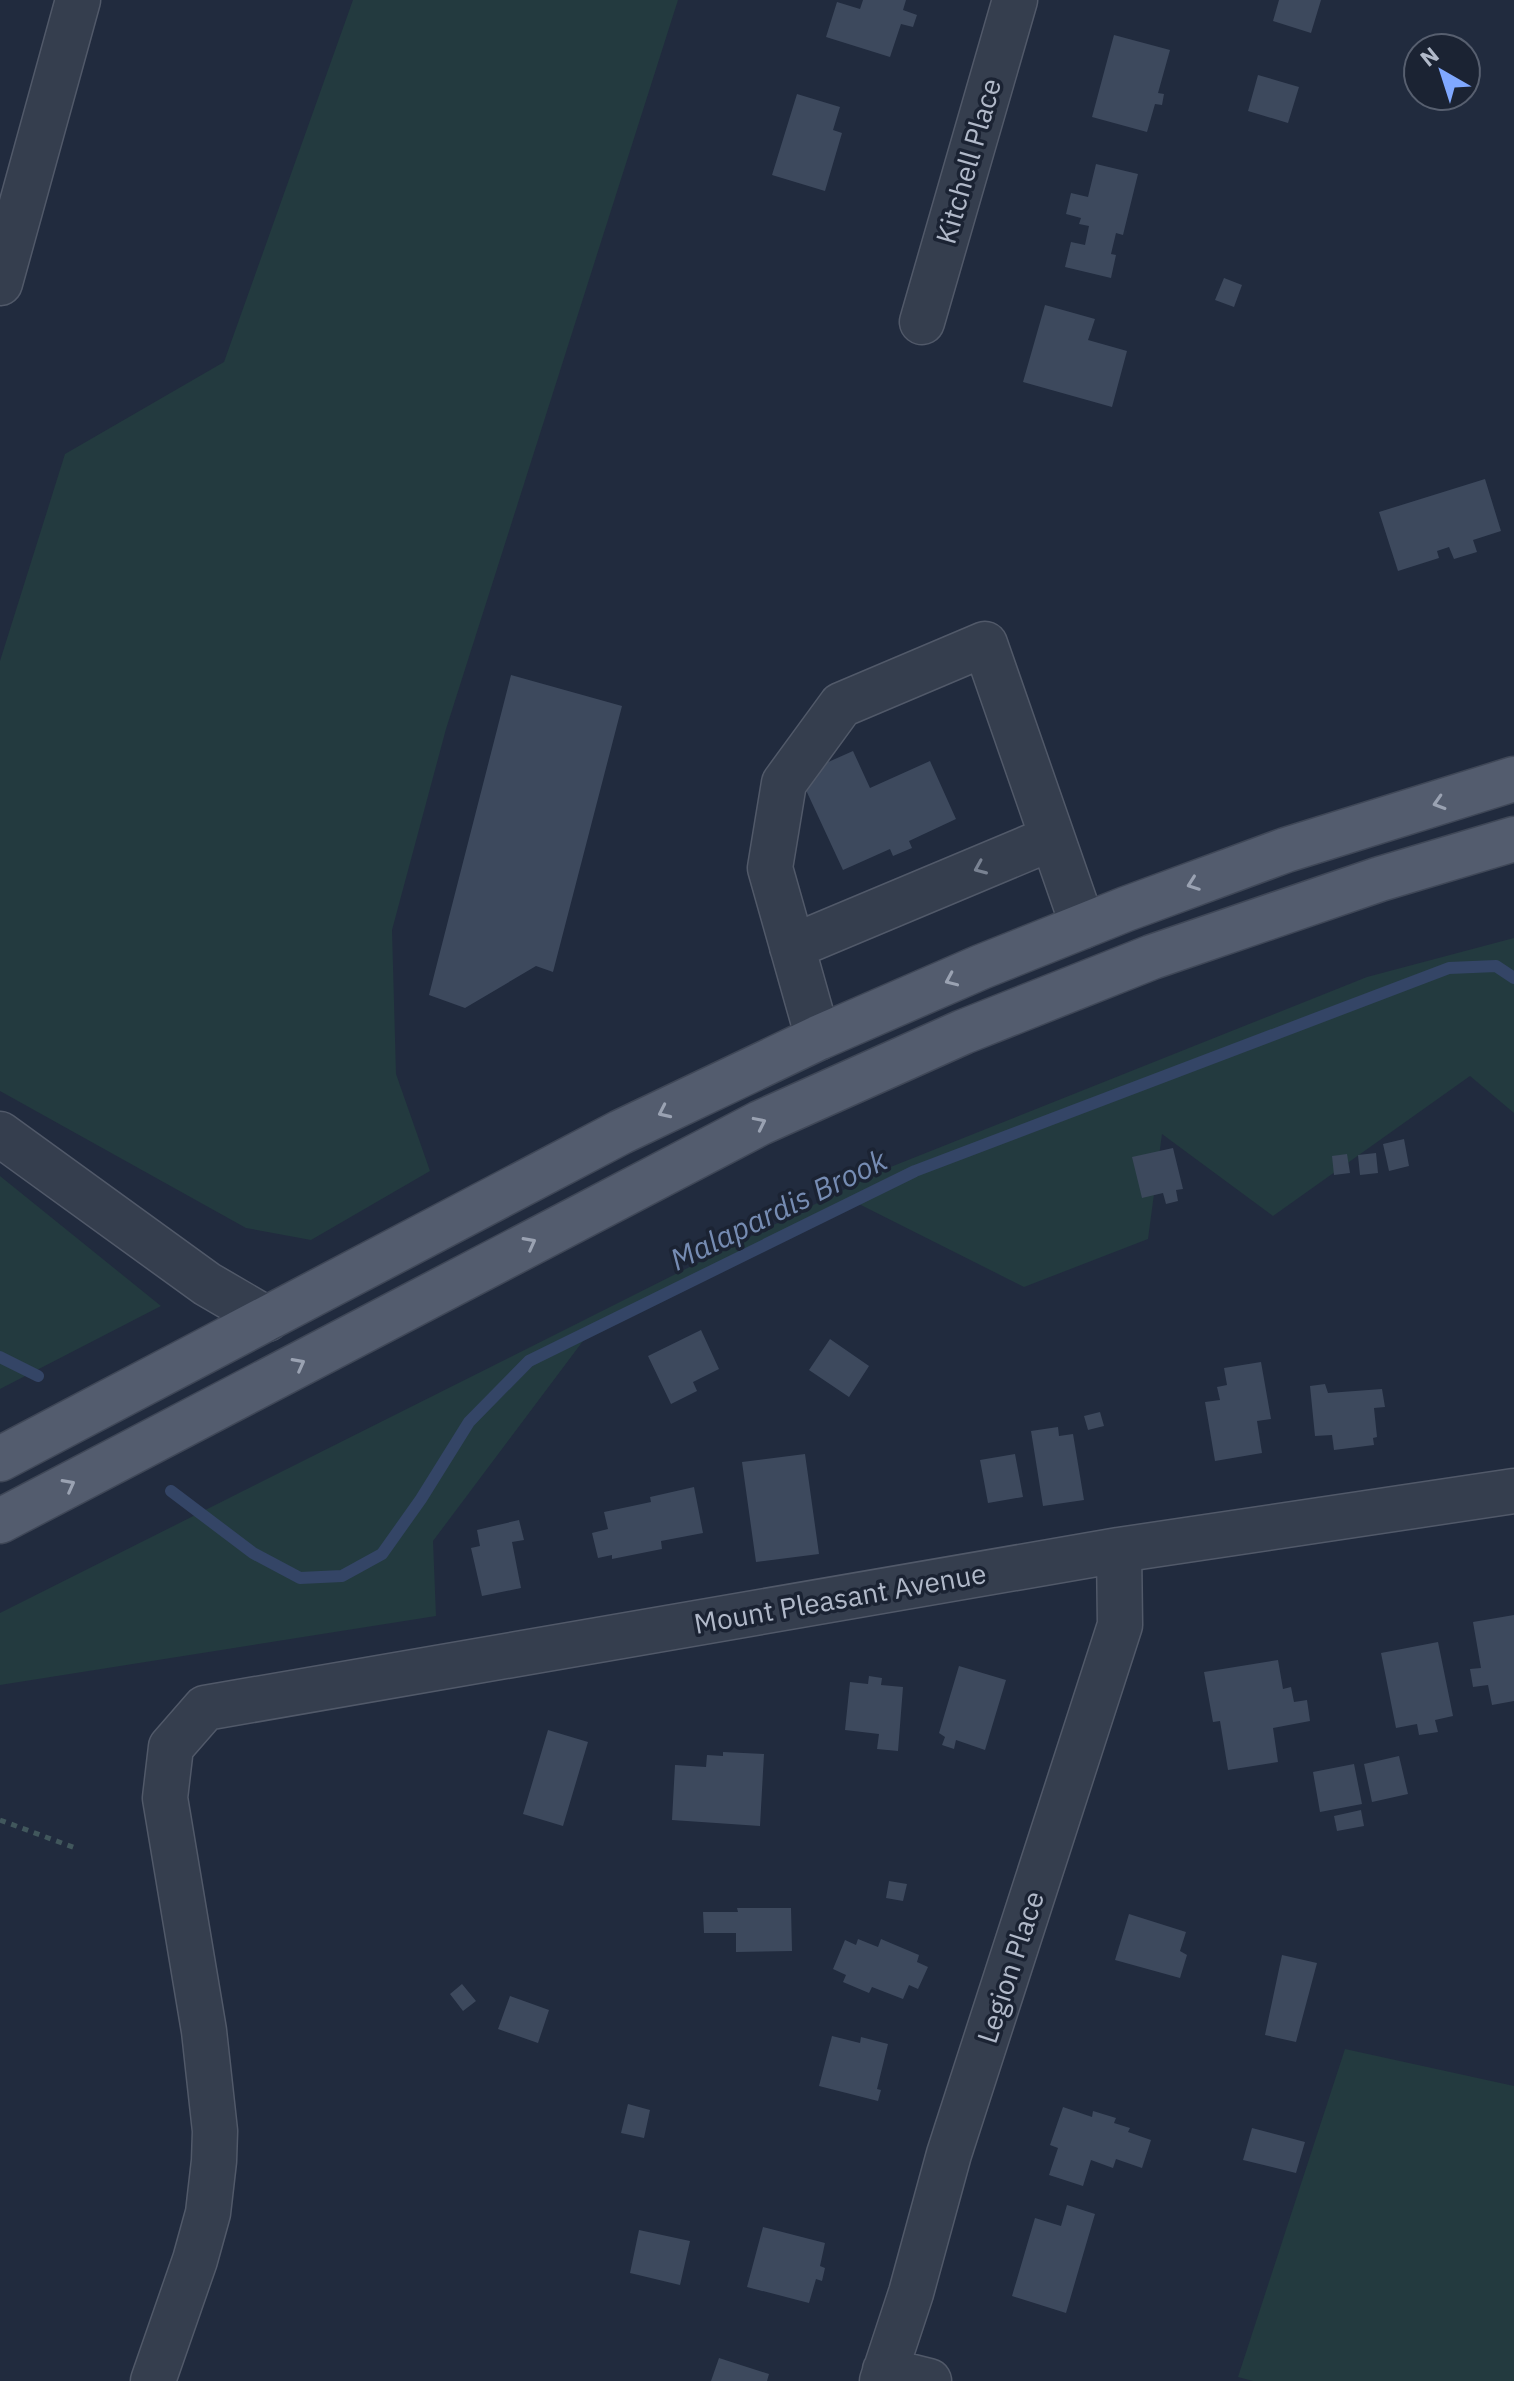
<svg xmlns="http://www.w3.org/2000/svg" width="1514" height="2381" font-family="'IBM Plex Sans',sans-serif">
<rect width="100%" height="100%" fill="#212b3e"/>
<path fill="#233a3f" d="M353,0H678L446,729L392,930L396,1074L430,1171L311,1240L246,1228L0,1091V661L65,454L224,362Z
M1514,938V1113L1470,1076L1273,1216L1162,1134L1148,1239L1024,1287L851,1200L589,1333L433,1541L436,1616L0,1685V1613L883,1170L1367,977Z
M0,1176L161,1306L0,1389Z
M1345,2049L1514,2086V2381H1253L1238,2377Z"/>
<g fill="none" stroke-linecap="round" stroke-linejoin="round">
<path stroke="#344566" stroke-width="12" d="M0,1357L38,1376
M171,1491L253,1553L300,1578L342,1576L382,1554L421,1499L469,1422L529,1361L915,1171L1449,968L1496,966L1514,978"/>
</g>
<path fill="#3d495d" d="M863,0H906L903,10L917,15L913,27L901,24L890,57L826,37L837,2L860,9Z
M1279,0H1321L1311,33L1273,21Z
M1114,35L1170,50L1158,93L1164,94L1162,105L1155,104L1147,132L1092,117Z
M1258,75L1299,87L1288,123L1248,111Z
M797,94L840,107L833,130L842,133L825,191L772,175Z
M1096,164L1138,174L1123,235L1116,233L1111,254L1116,255L1111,278L1065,267L1071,242L1085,245L1089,226L1079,224L1081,218L1066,214L1071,193L1088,197Z
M1224,278L1242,285L1234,307L1215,300Z
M1045,305L1095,319L1088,340L1127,351L1112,407L1023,382Z
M1485,479L1501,531L1473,540L1477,552L1454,559L1449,547L1437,551L1439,558L1398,571L1379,512Z
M511,675L622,706L553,972L536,966L465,1008L429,995Z
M853,751L870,788L930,761L956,819L909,841L912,848L893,856L890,849L843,870L799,775Z
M1404,1139L1409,1166L1389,1171L1383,1144Z
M1173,1148L1183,1189L1176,1190L1178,1201L1166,1204L1163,1193L1142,1198L1132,1157Z
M1376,1153L1378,1173L1360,1175L1358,1155Z
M1347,1154L1350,1173L1334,1175L1332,1156Z
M701,1330L719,1369L693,1382L697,1391L671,1404L648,1356Z
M830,1339L869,1366L849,1397L809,1370Z
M1261,1362L1271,1419L1257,1421L1262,1453L1215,1461L1205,1402L1220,1400L1217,1387L1227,1385L1224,1368Z
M1325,1384L1328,1393L1382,1389L1385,1407L1374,1408L1377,1437L1373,1438L1374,1445L1334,1450L1332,1435L1315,1436L1310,1386Z
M1100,1412L1104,1426L1088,1430L1084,1416Z
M1058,1427L1059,1436L1073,1434L1084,1500L1043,1506L1031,1431Z
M805,1454L819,1554L756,1562L742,1462Z
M1015,1454L1023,1497L988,1503L980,1460Z
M694,1487L703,1533L661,1541L662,1549L612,1559V1555L598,1558L592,1533L608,1529L604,1512L651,1502L650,1497Z
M519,1520L524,1540L512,1542L521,1588L482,1596L471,1548L480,1546L477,1530Z
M1514,1615V1701L1492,1705L1488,1685L1473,1687L1470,1669L1481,1668L1473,1622Z
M1438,1642L1453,1716L1435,1720L1438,1732L1419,1735L1417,1724L1396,1728L1381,1653Z
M1278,1660L1283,1689L1291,1687L1294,1702L1307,1700L1310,1721L1273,1728L1278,1762L1228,1770L1220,1721L1213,1722L1204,1672Z
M959,1666L1006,1680L985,1750L956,1740L954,1749L942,1745L945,1737L939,1733Z
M869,1676L882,1678L881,1685L903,1687L898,1751L877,1749L879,1734L845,1730L850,1682L868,1684Z
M548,1730L588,1742L563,1826L523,1814Z
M723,1752L764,1754L760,1826L672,1820L675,1765L706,1767L707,1755L723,1756Z
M1399,1756L1408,1794L1372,1802L1364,1764Z
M1354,1764L1362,1804L1320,1812L1313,1772Z
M1361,1810L1364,1826L1337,1831L1334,1816Z
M889,1881L907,1884L903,1901L886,1898Z
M737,1908H791L792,1951L736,1952V1933H704L703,1912H738Z
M1129,1914L1186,1932L1180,1951L1187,1955L1180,1978L1115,1960Z
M858,1939L878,1947L881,1939L919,1955L917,1962L928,1967L918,1989L909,1985L903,1999L872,1987L869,1993L843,1982L846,1975L833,1969L845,1940L856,1945Z
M1282,1955L1317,1963L1296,2042L1265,2035Z
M462,1984L476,2001L463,2011L450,1994Z
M510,1996L549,2010L538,2043L498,2029Z
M832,2036L860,2043L861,2037L888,2044L877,2089L881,2090L878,2101L819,2086Z
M628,2104L650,2110L644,2138L621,2133Z
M1063,2107L1092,2117L1093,2111L1116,2118L1114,2123L1130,2128L1128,2132L1151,2140L1142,2168L1116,2159L1113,2168L1091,2160L1083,2186L1049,2175L1058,2148L1050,2145Z
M1252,2128L1305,2142L1296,2173L1243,2160Z
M1067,2205L1095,2214L1066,2313L1012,2296L1035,2218L1061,2226Z
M763,2227L825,2243L820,2266L825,2268L822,2281L816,2279L809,2303L747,2287Z
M639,2230L690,2241L680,2285L630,2273Z
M719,2358L769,2374L767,2381H711Z"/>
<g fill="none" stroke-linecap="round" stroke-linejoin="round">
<g stroke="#515969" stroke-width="47">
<path id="minor" d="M0,283L78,0
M922,322L1015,0
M792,947L1052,838
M818,1038L770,868L784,783L841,705L985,644L1083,926
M0,1134L207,1284L267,1319
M885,2370L929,2381
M153,2381L195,2260L208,2213L214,2161L215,2131L204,2031L165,1798L171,1747L205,1708L1119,1550L1514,1491
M882,2381L911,2293L949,2154L1120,1625L1119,1550"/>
</g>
<g stroke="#3f4757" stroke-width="47">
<path id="major" d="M0,1459L621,1132L818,1038L981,967L1126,909L1286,850L1514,779
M0,1521L760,1123L963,1032L1152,957L1380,879L1514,839"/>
</g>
<path stroke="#41575c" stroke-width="5" stroke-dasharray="6 6" stroke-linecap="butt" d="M0,1820L78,1849"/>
<use href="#minor" stroke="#353e4e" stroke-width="44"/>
<use href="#major" stroke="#535c6e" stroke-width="44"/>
</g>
<defs><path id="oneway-chevron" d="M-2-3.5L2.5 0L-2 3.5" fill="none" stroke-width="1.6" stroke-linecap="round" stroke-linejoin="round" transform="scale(2)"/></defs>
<g stroke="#9aa2b2">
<use href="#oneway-chevron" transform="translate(1439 803) rotate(163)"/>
<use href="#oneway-chevron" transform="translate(1193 884) rotate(160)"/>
<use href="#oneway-chevron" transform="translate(951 980) rotate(156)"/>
<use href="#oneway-chevron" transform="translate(664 1112) rotate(155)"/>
<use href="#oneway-chevron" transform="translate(760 1123) rotate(-26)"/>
<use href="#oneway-chevron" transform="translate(530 1243) rotate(-28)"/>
<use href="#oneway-chevron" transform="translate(299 1364) rotate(-28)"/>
<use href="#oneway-chevron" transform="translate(69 1485) rotate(-28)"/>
</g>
<use stroke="#798292" href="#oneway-chevron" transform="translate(980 868) rotate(157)"/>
<g text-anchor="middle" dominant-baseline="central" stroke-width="7" stroke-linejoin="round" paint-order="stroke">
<g font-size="28" fill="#b1b9c9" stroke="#1b2333">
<text transform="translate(968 161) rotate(-74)">Kitchell Place</text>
<text transform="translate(840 1598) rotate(-10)">Mount Pleasant Avenue</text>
<text transform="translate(1010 1967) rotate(-72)">Legion Place</text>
</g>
<g font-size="30" font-style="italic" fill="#768cb3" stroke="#1b2333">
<text transform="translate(778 1209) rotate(-26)">Malapardis Brook</text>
</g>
</g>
<g transform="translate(1442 72) rotate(321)"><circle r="38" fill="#1b2333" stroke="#575f6f" stroke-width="2"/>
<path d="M0-6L14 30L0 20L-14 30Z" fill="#80a8ff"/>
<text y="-12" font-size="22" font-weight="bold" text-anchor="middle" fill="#b1b9c9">N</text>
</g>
</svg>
